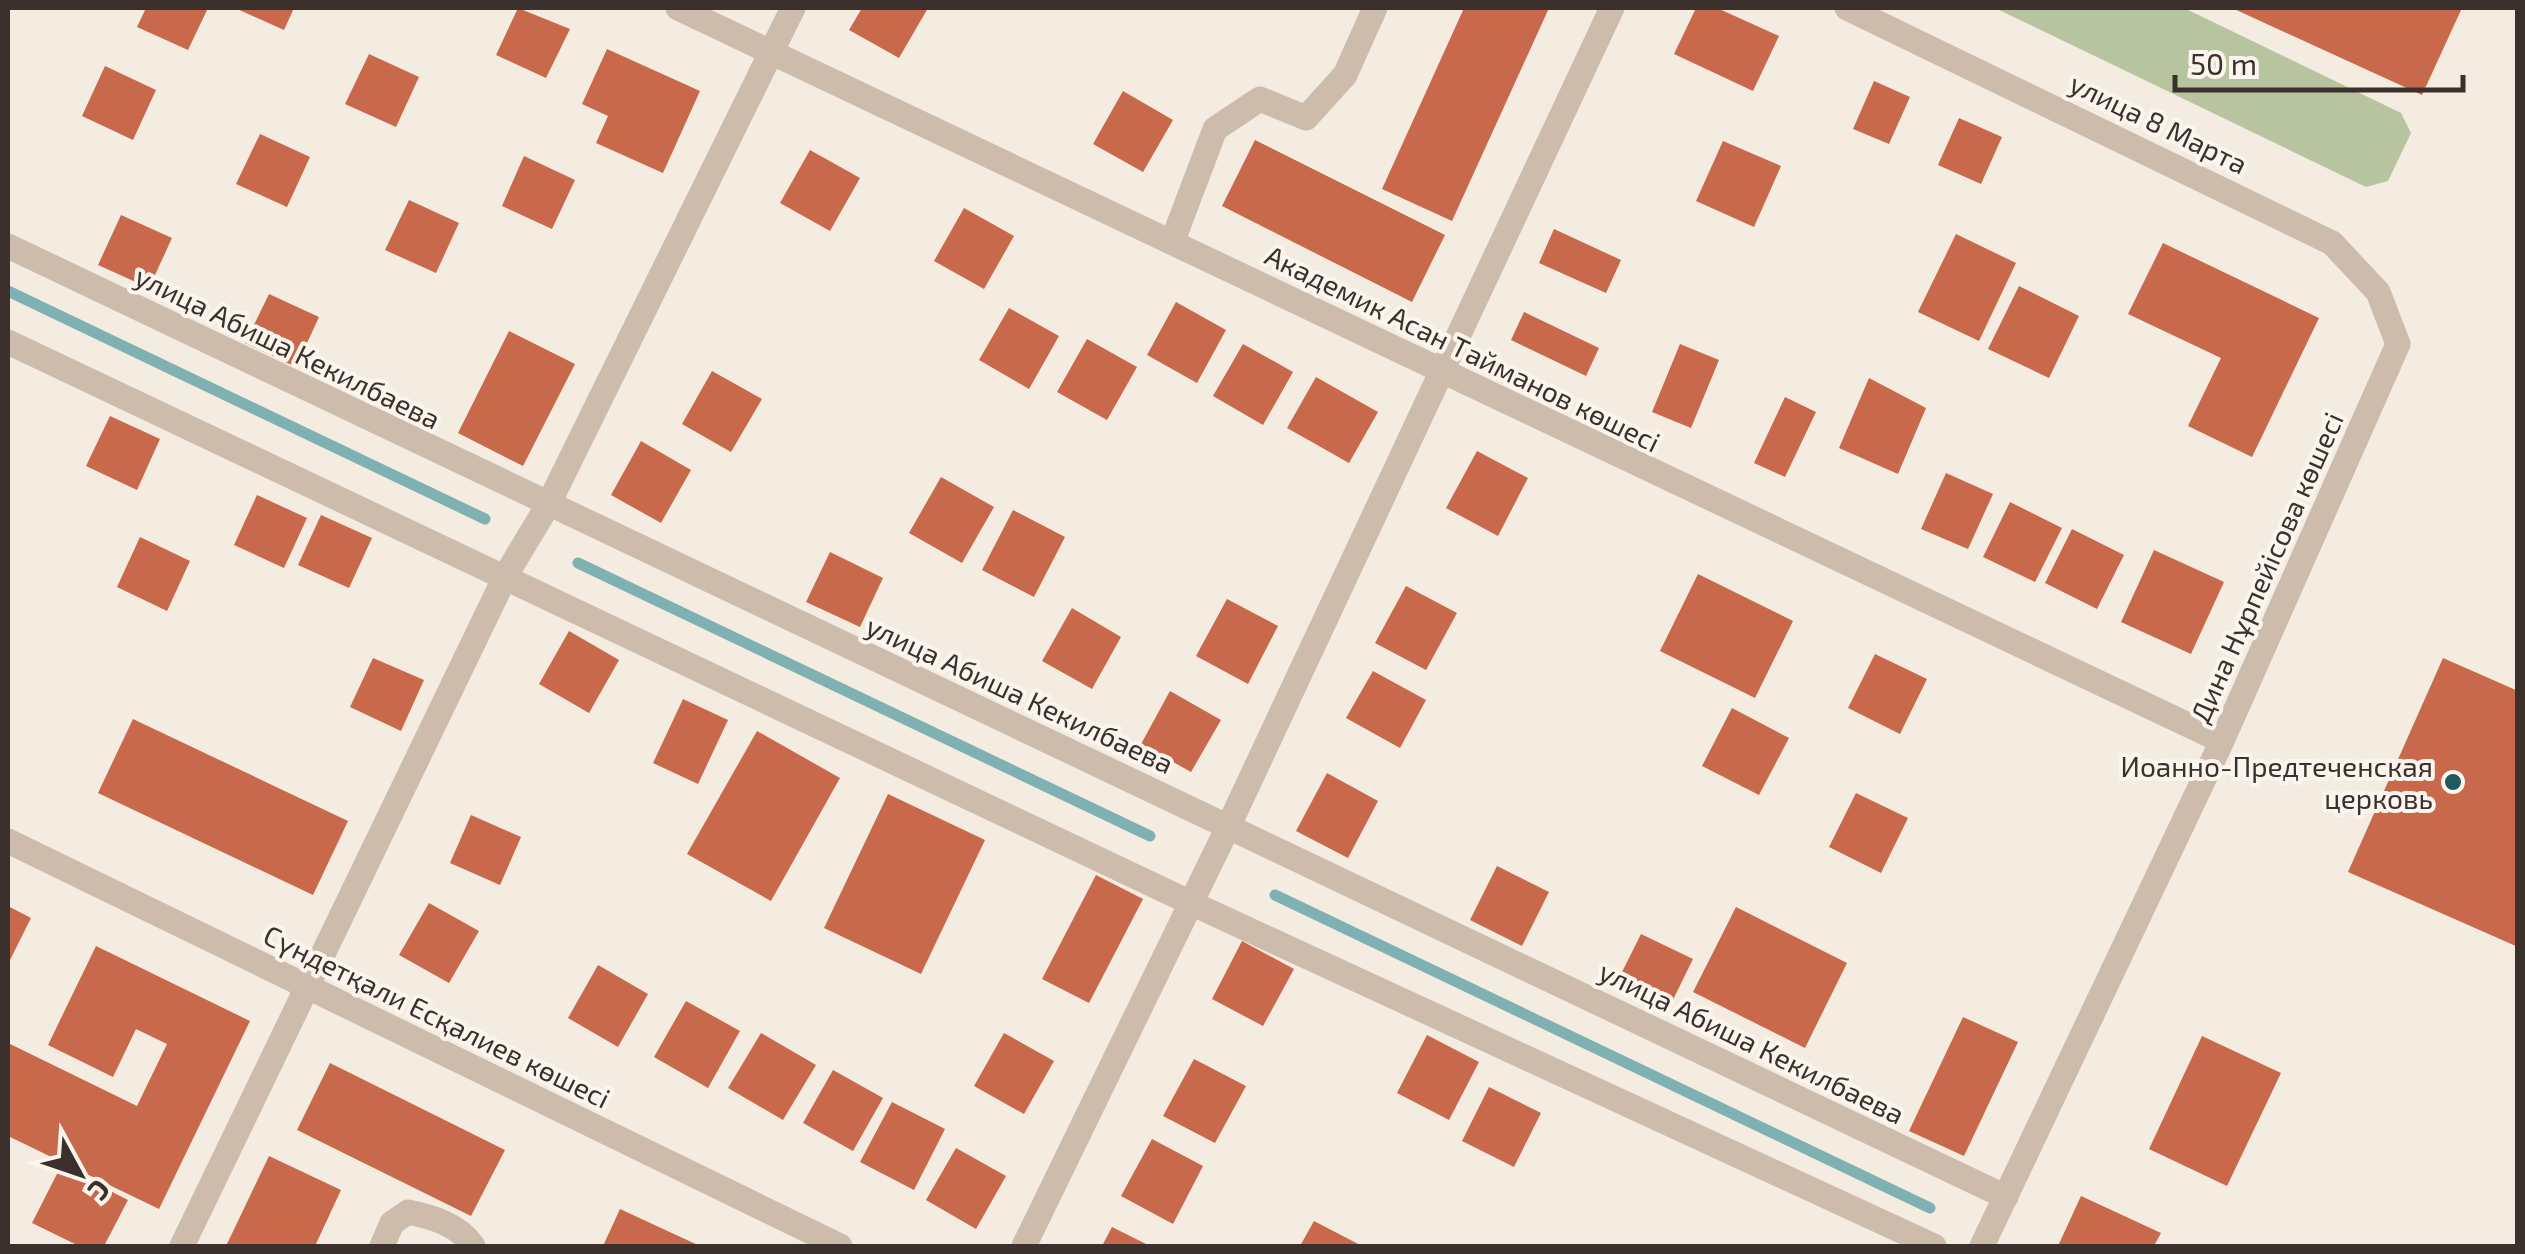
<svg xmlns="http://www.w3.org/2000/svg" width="2525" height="1254" font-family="'Exo 2',sans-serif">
<rect width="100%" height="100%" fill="#f4ebe1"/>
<path fill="#b8c4a0" d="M1995,8H2184L2401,113L2411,133L2388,181L2366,187Z"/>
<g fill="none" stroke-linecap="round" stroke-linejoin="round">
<path stroke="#7fb0b2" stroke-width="11" d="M8,291L485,519
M578,563L1150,836
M1275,895L1930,1208"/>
</g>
<path fill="#c8694b" d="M146,8H208L188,50L137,27Z
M235,8H294L284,30Z
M518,8L570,29L546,78L496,55Z
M862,8H928L899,58L849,30Z
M1464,8H1549L1452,221L1382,189Z
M1696,8H1717L1779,36L1753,91L1674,54Z
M2232,8H2462L2422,95Z
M607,49L700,91L663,173L596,143L608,116L582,104Z
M369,54L419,77L396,127L345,104Z
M105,66L156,90L133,140L82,116Z
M1874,81L1910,97L1889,144L1853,129Z
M1123,91L1173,120L1143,172L1093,144Z
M1959,118L2002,137L1981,184L1938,165Z
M260,134L310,157L287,207L236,184Z
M1255,140L1445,235L1412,302L1222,206Z
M1723,141L1781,166L1754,227L1696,201Z
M810,150L860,178L830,231L780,203Z
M524,156L575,180L552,229L502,206Z
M409,200L459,223L436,273L385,250Z
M964,208L1014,236L984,289L934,261Z
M121,215L172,238L149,288L98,265Z
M1554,229L1621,260L1606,293L1539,263Z
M1956,234L2016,263L1979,341L1918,312Z
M2163,243L2319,318L2252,457L2188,426L2221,358L2128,314Z
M2019,286L2079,316L2049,378L1988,349Z
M269,294L319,317L296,367L245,343Z
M1176,302L1226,330L1197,383L1147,355Z
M1009,308L1059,336L1029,389L979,360Z
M1524,312L1599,348L1586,376L1511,340Z
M509,331L575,364L523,466L458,433Z
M1087,339L1137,367L1107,420L1057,392Z
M1243,344L1293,372L1263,425L1213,396Z
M1680,344L1719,360L1691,428L1652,412Z
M712,371L762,399L731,452L682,424Z
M1316,377L1378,412L1349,463L1287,428Z
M1869,378L1926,408L1898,474L1839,448Z
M1785,397L1816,412L1785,477L1754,463Z
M110,416L160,439L137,490L86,466Z
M641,441L691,470L661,523L611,495Z
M1477,451L1528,478L1498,536L1446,508Z
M1946,473L1993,494L1968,549L1921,529Z
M941,477L994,507L962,563L909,533Z
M257,495L307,518L284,568L234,545Z
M2010,502L2062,528L2035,582L1983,557Z
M1013,510L1065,537L1034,597L982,570Z
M321,515L372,538L349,588L298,565Z
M2072,529L2124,555L2097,609L2045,583Z
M140,537L190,561L167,611L117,587Z
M2154,550L2224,582L2191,654L2121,622Z
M830,552L883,578L860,627L806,602Z
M1698,574L1793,621L1755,698L1660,651Z
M1406,586L1457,613L1426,670L1375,643Z
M1227,599L1278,626L1248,684L1196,656Z
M1072,608L1121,637L1092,689L1042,661Z
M569,631L619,660L589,713L539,684Z
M1875,654L1927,679L1900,734L1848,708Z
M373,658L424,680L401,731L350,707Z
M2443,658L2518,691V947L2348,872Z
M1373,671L1426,700L1400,748L1346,718Z
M1170,691L1221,720L1191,772L1141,744Z
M683,699L728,720L698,784L653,763Z
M1732,708L1789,738L1759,795L1702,766Z
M133,719L348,821L313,895L98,793Z
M757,731L840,778L771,901L687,854Z
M1327,773L1378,801L1348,858L1296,831Z
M1856,793L1908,818L1881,873L1829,847Z
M888,794L985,840L921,974L824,928Z
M471,815L521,837L500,885L450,863Z
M1497,866L1549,892L1522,946L1470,920Z
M1096,875L1143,899L1089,1003L1042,979Z
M429,903L479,931L449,983L399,955Z
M8,906L31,918L8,964Z
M1736,907L1847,963L1805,1048L1693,992Z
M1641,934L1693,959L1666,1014L1614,988Z
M1242,941L1294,969L1263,1026L1212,999Z
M96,946L250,1021L159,1209L8,1136V1043L137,1106L167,1044L136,1029L113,1077L48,1045Z
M598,965L648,994L618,1047L568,1018Z
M686,1001L740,1031L708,1088L654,1057Z
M1963,1017L2018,1042L1964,1156L1909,1131Z
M761,1033L816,1065L783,1120L728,1088Z
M1004,1033L1054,1061L1024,1114L974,1086Z
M1427,1035L1479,1062L1449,1120L1397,1093Z
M2202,1036L2281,1073L2227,1186L2149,1149Z
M1194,1059L1246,1086L1215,1143L1163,1116Z
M330,1063L505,1150L471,1216L297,1130Z
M833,1070L883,1098L853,1151L803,1123Z
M1489,1087L1541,1113L1514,1167L1462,1141Z
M892,1102L945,1129L914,1190L860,1162Z
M1152,1139L1203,1166L1173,1224L1121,1196Z
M956,1148L1006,1176L976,1229L926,1200Z
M269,1156L341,1190L315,1246H226Z
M61,1166L128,1200L104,1246H79L32,1223Z
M2081,1196L2161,1233L2154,1246H2058Z
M620,1209L700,1246H603Z
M1314,1221L1362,1246H1300Z
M1112,1227L1150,1246H1102Z"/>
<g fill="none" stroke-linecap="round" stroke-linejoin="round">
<path stroke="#cdbbac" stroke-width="25" d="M678,8L2222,741
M1847,8L2332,243L2378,292L2398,344L2222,741L1982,1246
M1173,240L1215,129L1260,99L1306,118L1345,75L1375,8
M8,246L2006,1197
M8,342L1191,903L1934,1246
M8,841L840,1246
M182,1246L506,575L548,505L793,8
M382,1246L392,1223L408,1212C433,1217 459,1225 473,1246
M1024,1246L1229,825L1612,8"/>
</g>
<circle fill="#1f5a5e" stroke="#fbf5ee" stroke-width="4" cx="2453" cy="782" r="10"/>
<g text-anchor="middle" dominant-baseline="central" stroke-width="8" stroke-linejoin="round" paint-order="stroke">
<g font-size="28" fill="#3b302b" stroke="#fbf5ee">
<text transform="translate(2159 123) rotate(26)">улица 8 Марта</text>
<text transform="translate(288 347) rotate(26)">улица Абиша Кекилбаева</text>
<text transform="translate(1463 348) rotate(26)">Академик Асан Тайманов көшесі</text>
<text transform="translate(2266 567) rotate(-66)">Дина Нұрпейісова көшесі</text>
<text transform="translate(1020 694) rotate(25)">улица Абиша Кекилбаева</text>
<text transform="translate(437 1016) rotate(26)">Сүндетқали Есқалиев көшесі</text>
<text transform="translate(1752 1042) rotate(26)">улица Абиша Кекилбаева</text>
</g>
<g font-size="28" fill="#3b302b" stroke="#fbf5ee" text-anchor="end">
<text x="2433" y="766">Иоанно-Предтеченская<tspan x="2433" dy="32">церковь</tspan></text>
</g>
</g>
<rect width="2525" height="1254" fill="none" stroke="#3b302b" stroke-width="20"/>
<g transform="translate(80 1174) rotate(130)" stroke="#fbf5ee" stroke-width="8" paint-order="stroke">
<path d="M0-8L18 38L0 25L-18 38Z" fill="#3b302b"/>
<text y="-15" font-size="28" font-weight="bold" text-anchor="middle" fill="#3b302b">С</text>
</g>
<path d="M2175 75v15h288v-15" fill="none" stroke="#3b302b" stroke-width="5"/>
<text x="2190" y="75" font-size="30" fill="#3b302b" stroke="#fbf5ee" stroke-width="8" paint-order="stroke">50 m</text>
</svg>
